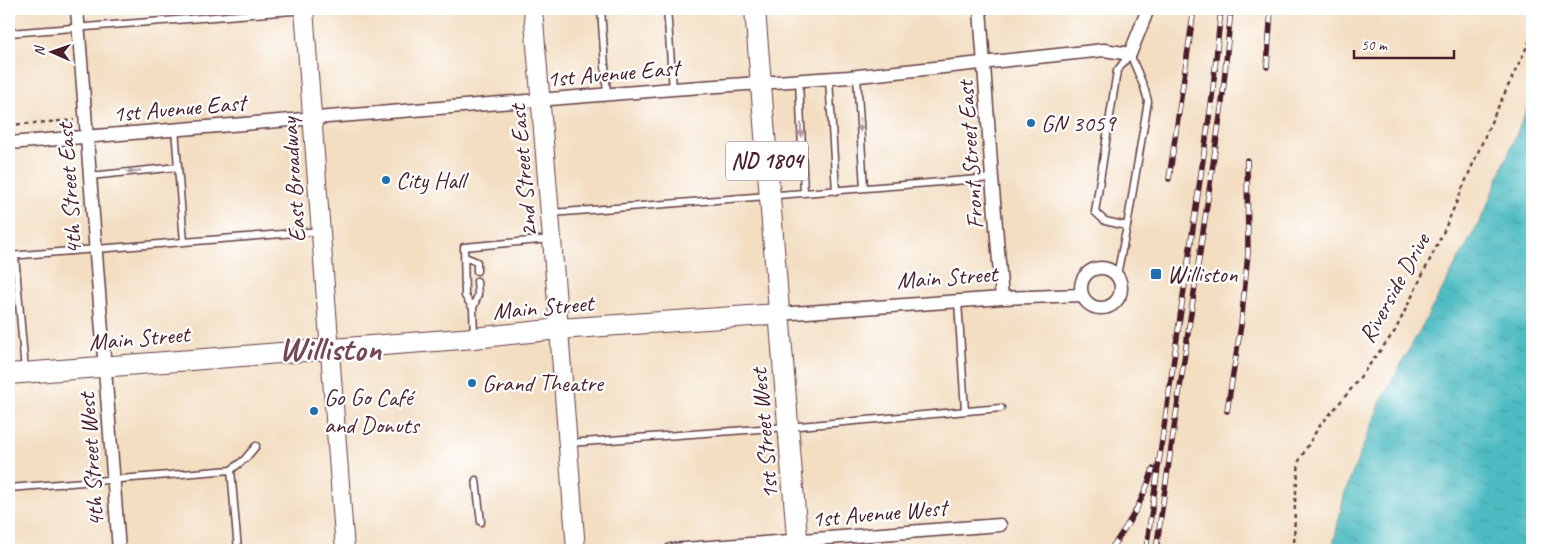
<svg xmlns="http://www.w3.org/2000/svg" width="1541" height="559" font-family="Caveat,sans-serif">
<defs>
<pattern id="water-ripples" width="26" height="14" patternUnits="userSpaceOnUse" patternTransform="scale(1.25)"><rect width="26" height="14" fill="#4dbcc2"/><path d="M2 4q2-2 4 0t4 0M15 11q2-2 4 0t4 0" fill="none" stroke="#42989e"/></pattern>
</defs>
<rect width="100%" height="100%" fill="#fff"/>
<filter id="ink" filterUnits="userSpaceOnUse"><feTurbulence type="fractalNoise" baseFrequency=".02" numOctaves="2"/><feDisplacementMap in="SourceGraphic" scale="10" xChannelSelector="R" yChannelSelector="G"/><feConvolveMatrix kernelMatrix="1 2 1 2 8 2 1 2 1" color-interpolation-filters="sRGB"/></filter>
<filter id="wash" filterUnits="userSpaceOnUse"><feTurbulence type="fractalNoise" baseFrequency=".0096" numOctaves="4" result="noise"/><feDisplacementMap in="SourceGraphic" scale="20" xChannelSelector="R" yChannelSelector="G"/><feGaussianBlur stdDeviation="1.12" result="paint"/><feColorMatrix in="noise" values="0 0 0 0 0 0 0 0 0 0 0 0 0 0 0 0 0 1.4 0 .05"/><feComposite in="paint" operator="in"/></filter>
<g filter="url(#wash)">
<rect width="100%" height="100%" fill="#f3dec2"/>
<path fill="url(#water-ripples)" stroke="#4c6e76" d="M1532,97V550H1332L1345,492L1382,399L1482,217Z"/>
</g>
<g filter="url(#ink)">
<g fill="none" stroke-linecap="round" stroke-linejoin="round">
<g stroke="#633c42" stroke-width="9">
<path id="lane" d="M601,9L607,95
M667,9L673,89
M9,33L318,9
M857,76L864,188
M829,79L836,191
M799,81L804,193
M175,129L184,242
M90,176L178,167
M552,213L992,178
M9,256L320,231
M15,256L25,371
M465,257L477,262V271
M1117,275L1127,226L1148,101L1144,87L1130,54L1117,71L1095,212L1105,221L1127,226
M958,301L965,411
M473,308L465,296L464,247L551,239
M474,336L473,308L478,295L477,281
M569,443L788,427L1001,408
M231,470L238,550
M476,480L481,522
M9,488L231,470L245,459L256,446"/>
</g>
<g stroke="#633c42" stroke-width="15">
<path id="street" d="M77,9L119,550
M980,9L992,178L1002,298
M9,143L673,89L849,77L1104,50L1130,54L1148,9
M1081 288a20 20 0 1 1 40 0a20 20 0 1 1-40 0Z
M779,314L1002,298L1081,295
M671,550L1000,525"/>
</g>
<g stroke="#633c42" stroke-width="20">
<path id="secondary" d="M304,9L345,550
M533,9L552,239L576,550"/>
</g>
<g stroke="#633c42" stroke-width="22">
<path id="primary" d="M755,9L798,550
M9,374L474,338L559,329L779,314"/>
</g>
<path stroke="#633c42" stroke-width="2.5" stroke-dasharray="4 4" stroke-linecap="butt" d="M9,125L74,120
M1294,550L1295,502L1299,461L1318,428L1348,393L1395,331L1443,233L1492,120L1532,36"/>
<use href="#lane" stroke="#fff" stroke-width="6"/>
<use href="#street" stroke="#fff" stroke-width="12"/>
<use href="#secondary" stroke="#fff" stroke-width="18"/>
<use href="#primary" stroke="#fff" stroke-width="20"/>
<g stroke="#4a1f2b" stroke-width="5.5">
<path id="rail" d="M1267,67L1271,9
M1169,179L1194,9
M1227,411L1241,325L1248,253L1247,160
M1110,550C1129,524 1143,501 1153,469
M1146,550L1212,98L1221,9
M1156,550L1222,103L1231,9"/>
</g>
<use href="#rail" stroke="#fff" stroke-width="4" stroke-dasharray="11" stroke-linecap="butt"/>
</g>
<defs><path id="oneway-solid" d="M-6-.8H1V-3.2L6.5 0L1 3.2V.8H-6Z" transform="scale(1.25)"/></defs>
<g fill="#ae9aa0">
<use href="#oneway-solid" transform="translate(860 125) rotate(87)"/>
<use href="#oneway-solid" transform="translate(801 130) rotate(88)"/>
<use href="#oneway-solid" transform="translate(134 171) rotate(174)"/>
</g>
</g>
<g fill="#1f6fb2" stroke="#fff" stroke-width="2">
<circle cx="1031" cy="123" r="5"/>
<circle cx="386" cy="180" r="5"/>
<rect x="1150" y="268" width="12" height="12" rx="2.5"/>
<circle cx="472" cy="383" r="5"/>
<circle cx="314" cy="411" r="5"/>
</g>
<g text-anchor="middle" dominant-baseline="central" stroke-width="4.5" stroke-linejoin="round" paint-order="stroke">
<rect fill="#fff" stroke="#80626b" stroke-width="1" x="726" y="141.5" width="82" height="39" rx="4"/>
<g font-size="22" font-weight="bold" fill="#4a1f2b">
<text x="767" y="161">ND 1804</text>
</g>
<g font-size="24" fill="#4a1f2b" stroke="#fff">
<text transform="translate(613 73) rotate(-5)">1st Avenue East</text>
<text transform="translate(179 108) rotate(-5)">1st Avenue East</text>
<text transform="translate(970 155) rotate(-94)">Front Street East</text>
<text transform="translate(523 171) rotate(-95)">2nd Street East</text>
<text transform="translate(293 180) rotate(-94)">East Broadway</text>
<text transform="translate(69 189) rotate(-94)">4th Street East</text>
<text transform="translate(947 277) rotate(-4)">Main Street</text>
<text transform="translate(1394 288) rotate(-61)">Riverside Drive</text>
<text transform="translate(543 307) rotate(-5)">Main Street</text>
<text transform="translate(139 338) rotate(-5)">Main Street</text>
<text transform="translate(764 434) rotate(-95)">1st Street West</text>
<text transform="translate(91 460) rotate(-94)">4th Street West</text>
<text transform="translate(879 513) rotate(-5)">1st Avenue West</text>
</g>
<g font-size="24" fill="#4a1f2b" stroke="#fff" text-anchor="start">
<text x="1041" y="123">GN 3059</text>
<text x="396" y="180">City Hall</text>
<text x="1167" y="274">Williston</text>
<text x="482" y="383">Grand Theatre</text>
<text x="324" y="397">Go Go Café<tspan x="324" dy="28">and Donuts</tspan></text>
</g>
<g font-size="34" font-weight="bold" fill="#76475a" stroke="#fff">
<text x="330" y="348">Williston</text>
</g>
</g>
<rect width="1541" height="559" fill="none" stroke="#fff" stroke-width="30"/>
<g transform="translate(52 52) rotate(272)" stroke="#ffffff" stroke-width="4" paint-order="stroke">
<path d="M0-4L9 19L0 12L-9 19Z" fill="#4a1f2b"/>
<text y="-8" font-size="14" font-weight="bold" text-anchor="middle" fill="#4a1f2b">N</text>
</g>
<path d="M1354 50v8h100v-8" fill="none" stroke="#4a1f2b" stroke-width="2.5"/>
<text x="1361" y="50" font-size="15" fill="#4a1f2b" stroke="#ffffff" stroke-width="4" paint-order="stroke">50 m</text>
</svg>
